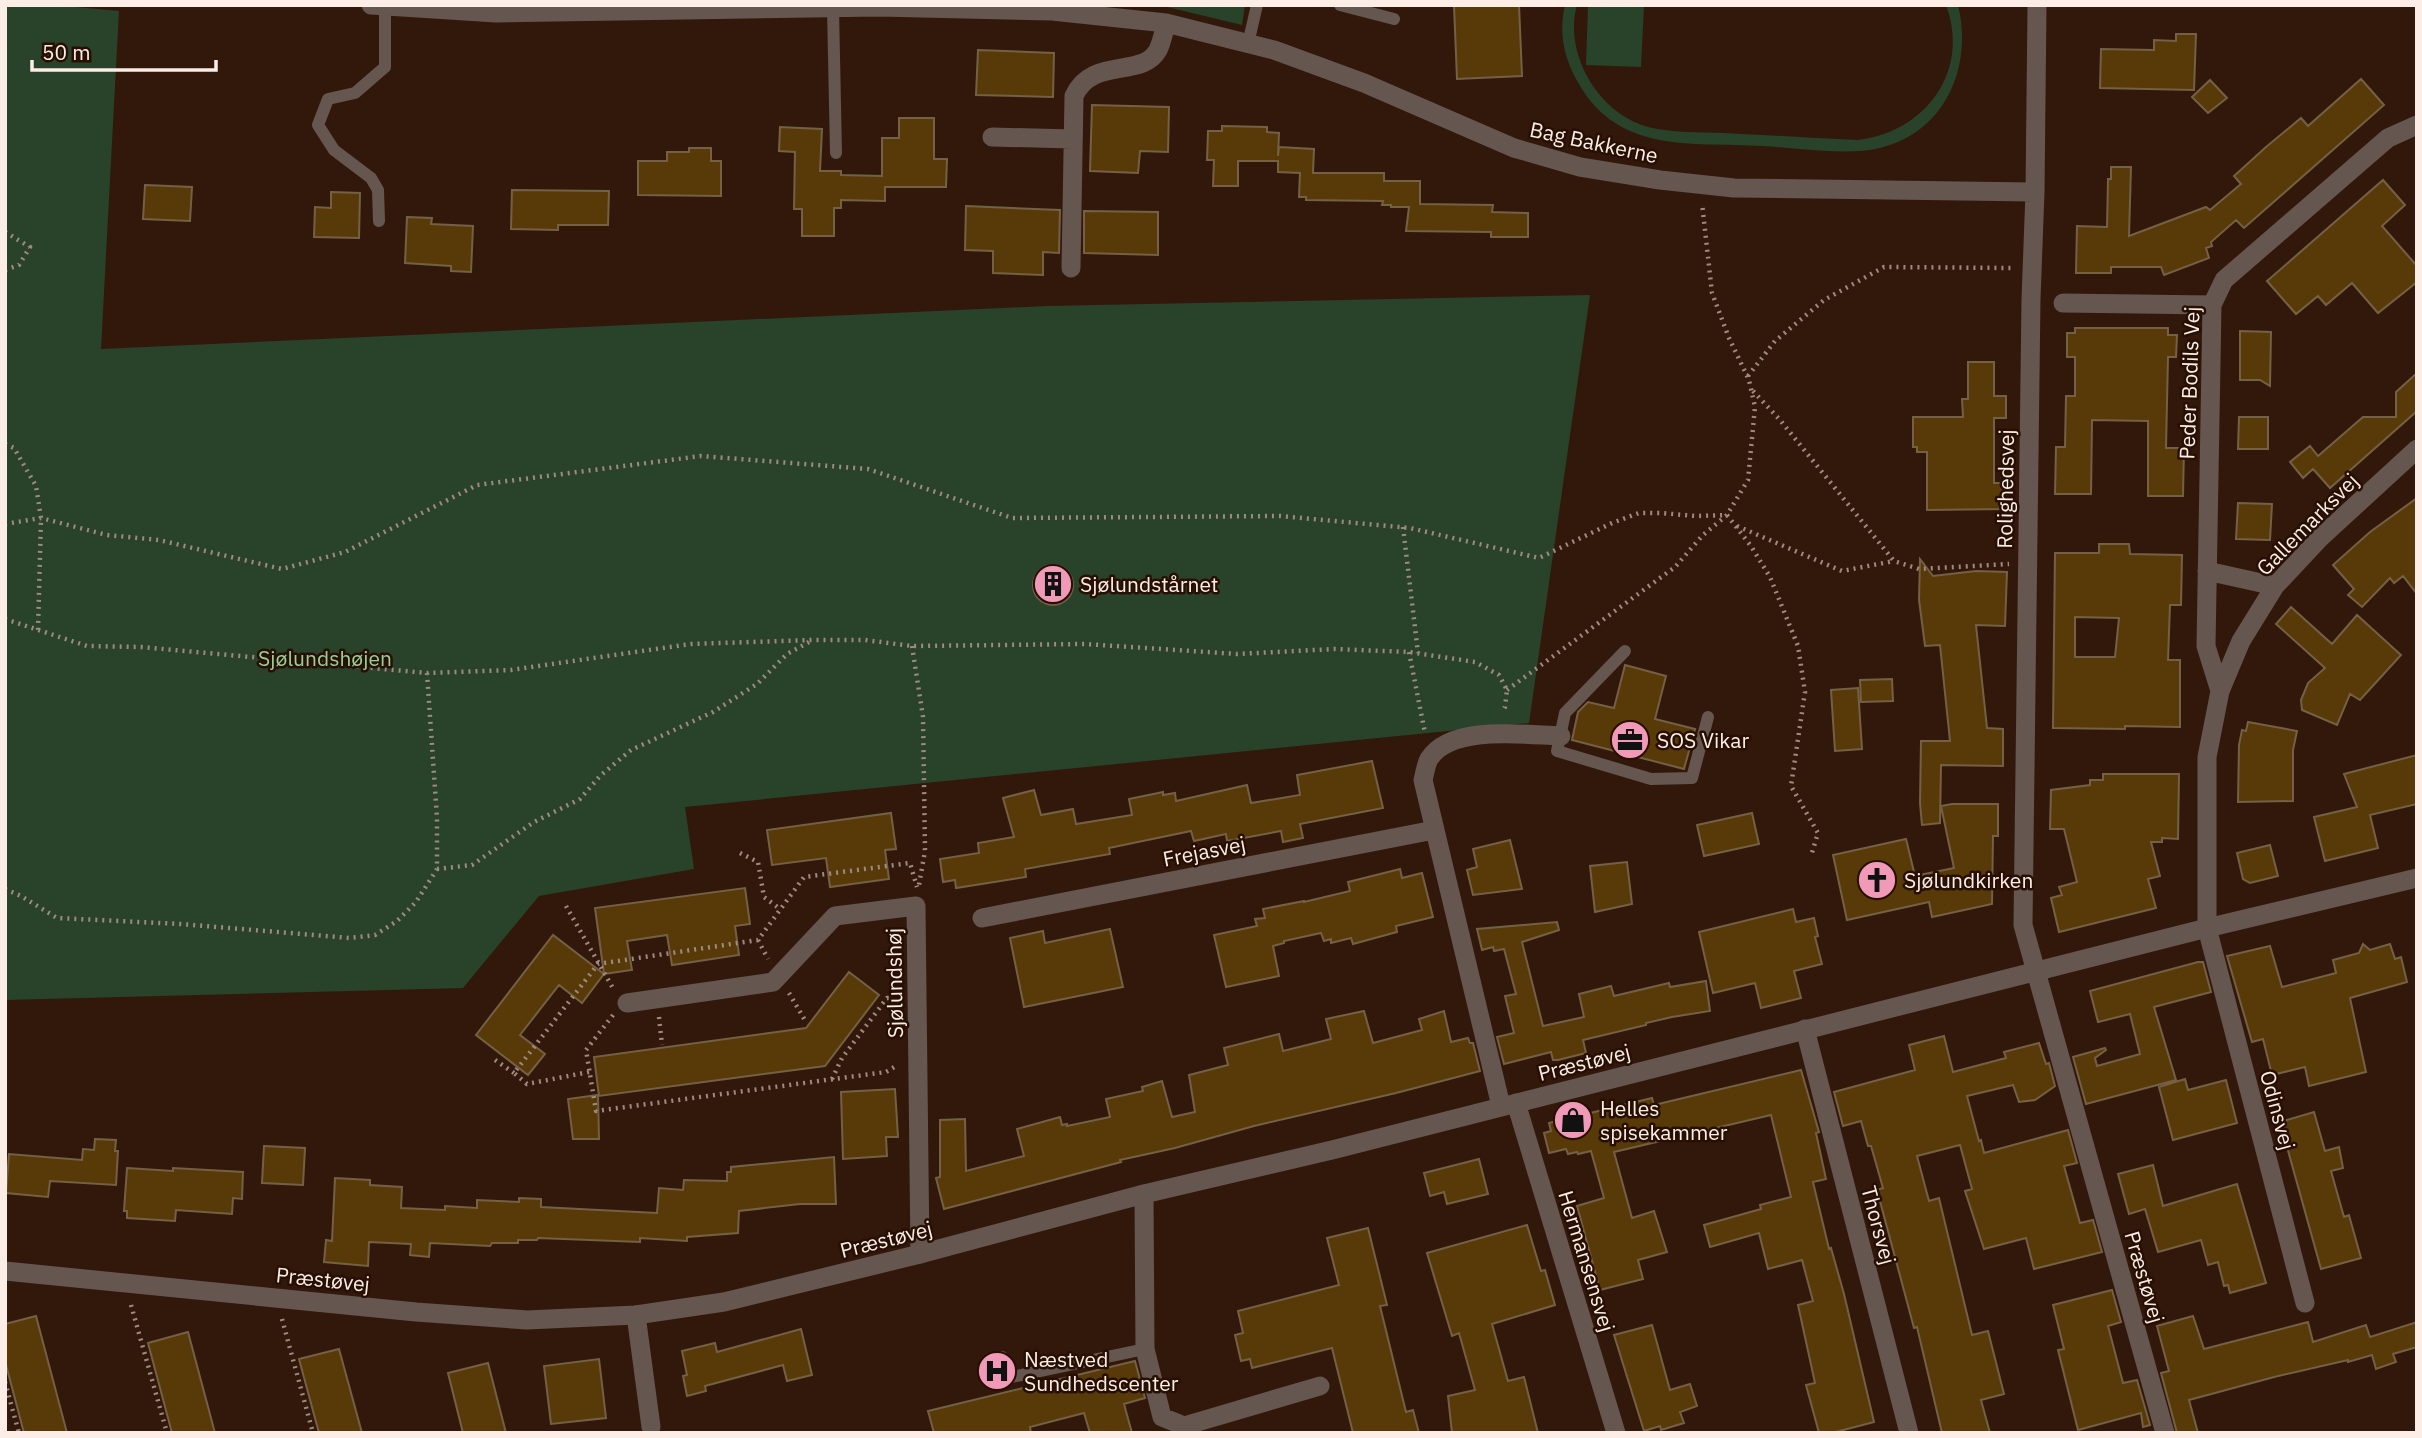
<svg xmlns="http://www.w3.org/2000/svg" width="2422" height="1438" font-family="'IBM Plex Sans',sans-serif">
<rect width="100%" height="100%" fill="#32180a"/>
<path fill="#29422a" d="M5,5H55L119,11L101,349L1047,306L1590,295L1529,723L685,807L694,869L539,896L463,988L5,1000Z
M1159,5H1245L1242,25Z
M1565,5H1577C1563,54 1599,114 1648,127C1672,133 1699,132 1723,133C1768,135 1812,138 1857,140C1924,133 1971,72 1946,5H1958C1973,66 1946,132 1880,148C1846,156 1798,148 1763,146C1689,142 1615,155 1575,77C1563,54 1559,31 1565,5Z
M1588,5H1644L1641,67L1586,65Z"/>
<path fill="#573a07" stroke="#746045" stroke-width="2" fill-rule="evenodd" d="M1454,5H1519L1522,76L1457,79Z
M2176,34H2196L2194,90L2100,88L2101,49L2154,50V40L2176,41Z
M978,50L1054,53L1053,97L976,95Z
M2361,79L2384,105L2244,228L2236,220L2211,242L2212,246L2206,248L2209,258L2164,275L2161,267H2111V273H2076L2077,226L2107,227L2108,179H2111V167H2131L2129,236L2206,207L2210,210L2241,184L2234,176L2266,147L2301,118L2308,126Z
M2210,80L2227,98L2208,113L2192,97Z
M1092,105L1169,107L1168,152L1140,151L1138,173L1090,171Z
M899,118H934V159H947L946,187H885V201L841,200V208H834V236H802V209H794L795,152L779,151L780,127L822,129L820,171H841V175L882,176V138H899Z
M1222,126L1267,127V132L1279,133L1278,156L1279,147L1314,149L1313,173H1384V181H1420V204L1493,205L1492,212L1528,213V237H1491V232L1406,231L1409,207H1391V205H1382L1383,201L1306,200V197H1299L1300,173L1278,172V161H1238V186H1213L1214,160H1207L1208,131H1222Z
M689,148H711V161H721V196L638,195V161H667V152H689Z
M2383,180L2405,205L2382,226L2417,266V282L2378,313L2352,283L2326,305L2318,296L2296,314L2267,281Z
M145,185L192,187L190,221L143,219Z
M512,190L609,191L608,225H558V230L511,229Z
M331,192L360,193L359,238L314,237L315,207L331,208Z
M966,206L1060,210L1059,253L1043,252V275L993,273V251L965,250Z
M1084,211L1158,212V255L1084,253Z
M407,217L432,218L431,224L473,226L471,272L451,271V266L405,263Z
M2075,328H2168V335H2177L2176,357H2168L2166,448H2184L2183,496H2148V421L2092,420L2091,494H2055L2056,447H2065L2066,396H2075V357H2067V333H2075Z
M2240,331L2271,332L2270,386L2260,380H2240Z
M1968,362H1994V396H2006V418H1994V483H2006V509L1927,510V452H1917V447H1913V417H1963L1962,399H1968Z
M2417,373V411L2330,488L2313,469L2303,478L2290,462L2310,446L2318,456L2363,417H2396V392Z
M2239,417H2268V449H2238Z
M2417,498V594L2403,576L2394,583L2390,578L2362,607L2348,595L2354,589L2333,565L2370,532Z
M2238,503L2272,504L2270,540L2236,539Z
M2099,544H2129L2130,554L2182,555L2181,605H2170L2168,660H2180V727L2125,726V729L2053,728L2055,553H2099ZM2075,617L2119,618L2115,657H2075Z
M1920,559L1933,576L1976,571L2007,572L2005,626L1976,625L1987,728L2003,729V766L1941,765L1940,823L1922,825L1920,803L1921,741H1950L1940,645L1925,646L1919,600Z
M1033 585a20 20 0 1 1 40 0a20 20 0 1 1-40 0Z
M2291,607L2332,644L2357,615L2401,655L2360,700L2350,694L2337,725L2302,710L2301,700L2308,683L2325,668L2276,624Z
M1625,665L1666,676L1655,719L1695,729L1684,769L1572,740L1578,712L1588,702L1614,708Z
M1892,679L1893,701L1861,702L1860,680Z
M1858,688L1862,749L1835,751L1831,690Z
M2248,722L2297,731L2293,750V801L2238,802L2239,745L2242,730L2246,731Z
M2417,755V804L2370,815L2378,848L2325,861L2314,817L2357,807L2344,774Z
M1372,761L1383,808L1300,824L1303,838L1283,842L1281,831L1227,841L1226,834L1194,841L1191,831L1109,848L1110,854L1025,869L1026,877L956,888L955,880L943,882L940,859L979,853L978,843L1014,837L1003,798L1034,790L1041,815L1073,809L1076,824L1132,815L1129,799L1163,792V795L1175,793L1176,801L1247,785L1251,803L1300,795L1297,775Z
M2103,774H2179L2178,839L2162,838V842H2151L2160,876L2148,879L2156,908L2059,932L2051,898L2062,895L2059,887L2077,882L2064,829H2050L2051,790L2090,785V780H2103Z
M1952,804H1998V836H1993L1992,904L1932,917L1929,902L1847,920L1833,855L1906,839L1915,876L1954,868L1941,806Z
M891,813L896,849L885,850L889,879L830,887L826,858L772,865L767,830Z
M1752,813L1759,844L1704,856L1697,825Z
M1510,840L1522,889L1473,895L1467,870L1477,867L1473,849Z
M2270,845L2278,876L2250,883L2243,879L2237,853Z
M1627,862L1632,904L1595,912L1590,866Z
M1400,869L1402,878L1422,873L1433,917L1396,926L1397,932L1353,944L1351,938L1331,943V939L1324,941L1321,933L1284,941V943L1273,946L1279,976L1226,987L1214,935L1257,926L1255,919L1265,918L1263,909L1304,901V902L1350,891L1348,882Z
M745,888L750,924L735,926L739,955L672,965L667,935L627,941L632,970L604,974L582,1003L559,985L520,1035L545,1054L528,1075L476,1035L553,935L604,974L595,908Z
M1793,909L1796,922L1814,918L1818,936L1815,937L1822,964L1794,971L1801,998L1761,1008L1755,983L1713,993L1699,932Z
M1557,922L1559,930L1522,942L1543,1026L1584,1017L1579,994L1611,986L1614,996L1669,983L1670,987L1706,981L1710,1011L1672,1017L1646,1023V1025L1583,1040L1586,1053L1558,1060H1553L1551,1052L1504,1064L1497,1037L1514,1033L1505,996L1516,994L1504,949L1494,951L1493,947L1482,950L1477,929Z
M1110,929L1123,987L1024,1007L1010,938L1043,931L1045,943Z
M2363,944L2370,950L2390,944L2395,959L2401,957L2407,982L2350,998L2366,1072L2309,1086L2305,1067L2272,1075L2263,1039L2252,1042L2227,956L2270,946L2282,987L2336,973L2333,960L2359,953Z
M2198,962H2203L2211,992L2154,1007L2176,1080L2086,1104L2073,1057L2105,1048L2106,1050L2095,1058L2097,1066L2140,1054L2130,1014L2098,1022L2090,991Z
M849,972L879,995L825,1066L599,1096L594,1057L806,1028Z
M1364,1011L1373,1043L1422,1030L1419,1019L1444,1011L1451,1042L1468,1038L1470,1043H1473L1480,1071L1396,1093L1254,1126L1175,1148L1120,1160L1121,1162L944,1209L936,1178L940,1177V1120L965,1119L966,1171L1024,1156L1017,1129L1060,1117L1062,1125L1067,1124V1126L1110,1117L1106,1099L1143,1091L1142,1087L1162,1081L1172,1117L1195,1112L1189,1075L1228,1065L1224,1048L1279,1034L1283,1051L1331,1039L1326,1019Z
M1944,1036L1953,1072L2006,1058L2004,1052L2039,1043L2046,1064L2049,1063L2055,1086L2035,1100L2019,1102L2013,1085L1967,1096L1979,1141L1981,1140L1984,1153L2068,1130L2077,1163L2064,1166L2080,1223L2093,1220L2102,1252L2034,1269L2026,1238L1984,1249L1965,1191L1972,1189L1960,1145L1917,1156L1929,1201L1939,1198L1972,1335L1988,1331L2004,1394L1981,1400L1990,1433H1942L1917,1327L1914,1328L1877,1190L1883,1188L1871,1146H1868L1861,1121L1843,1126L1834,1092L1915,1070L1909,1045Z
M1801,1070L1819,1132L1816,1133L1826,1179L1813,1182L1829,1249L1831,1248L1844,1294L1874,1422L1832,1433H1819L1806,1385L1815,1383L1798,1305L1813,1301L1802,1260L1768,1269L1759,1233L1710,1247L1704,1225L1761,1209L1760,1205L1791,1197L1771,1115L1614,1152L1632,1218L1654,1211L1667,1252L1638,1260L1643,1279L1600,1290L1577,1206L1604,1198L1591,1151L1578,1154L1577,1152L1568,1154L1566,1149L1549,1153L1544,1133L1551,1131L1549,1123L1652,1098L1654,1105Z
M2185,1079L2188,1090L2226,1080L2237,1123L2173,1140L2159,1087Z
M895,1089L898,1137H886L887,1156L843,1159L841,1092Z
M598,1095L599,1139H573L568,1099Z
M2314,1112L2325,1151L2339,1147L2343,1168L2331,1171L2344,1217L2349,1215L2361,1258L2321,1269L2280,1122Z
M95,1139L116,1140L115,1151H118L116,1185L50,1181L48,1197L6,1193L9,1154L82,1160L83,1149L94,1150Z
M264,1146L305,1148L303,1185L262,1183Z
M834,1157L836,1204H800L739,1211L738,1233L687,1237V1241L640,1238V1242L538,1238L537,1240H518V1243H492L490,1246L430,1243L429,1257L410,1255L411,1244L369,1242L368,1266L324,1262L326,1240L332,1241L335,1178L370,1180V1185L402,1187L401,1208L445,1210V1206L477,1208V1200L519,1202V1198L541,1199V1207L657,1213L659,1188L683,1190L684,1180L727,1181V1172H731V1167Z
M1479,1159L1488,1194L1447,1204L1444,1192L1430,1196L1424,1173Z
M2153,1165L2163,1206L2237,1184L2266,1283L2230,1293L2228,1285L2224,1286L2218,1262L2208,1265L2201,1240L2158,1252L2145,1209L2129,1214L2118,1174Z
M127,1168L173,1171V1168L243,1172L242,1199L233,1198L232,1214L176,1210L175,1221L127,1218V1211H124Z
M1527,1225L1541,1271L1545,1270L1555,1305L1492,1324L1508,1381L1524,1377L1538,1433H1452L1448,1396L1475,1390L1459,1333L1452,1336L1427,1253Z
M1368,1228L1387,1305L1380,1306L1406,1412L1413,1410L1419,1433H1353L1332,1348L1252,1368L1250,1359L1241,1361L1235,1335L1243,1333L1238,1311L1339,1285L1327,1238Z
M2112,1290L2121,1322L2108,1326L2123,1383L2137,1380L2150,1425L2143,1427L2141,1413L2078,1430L2058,1350L2064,1349L2053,1305Z
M36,1316L67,1433H24L5,1361V1324Z
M2193,1316L2204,1349L2308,1322L2313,1342L2366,1325L2370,1337L2417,1322V1347L2393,1354L2396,1362L2376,1369L2372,1355L2348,1362V1360L2278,1376L2189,1400L2198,1433H2177L2161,1373L2169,1371L2157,1326Z
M1652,1325L1670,1390L1690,1384L1697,1406L1680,1412L1684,1423L1661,1430L1660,1426L1644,1431L1614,1335Z
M801,1329L812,1375L787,1381L783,1365L705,1386L706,1391L687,1396L683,1376L687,1375L682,1351L715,1343L717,1352Z
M188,1332L215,1433H172L148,1343Z
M339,1349L362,1433H319L299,1359Z
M599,1359L606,1418L551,1424L544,1366Z
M1135,1361L1145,1398L1124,1404L1132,1433H1090L1084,1413L1030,1427L1031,1433H934L928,1411Z
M488,1363L506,1433H463L448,1373Z"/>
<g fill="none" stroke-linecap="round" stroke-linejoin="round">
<path stroke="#9e8a80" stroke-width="4.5" stroke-dasharray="2 5" stroke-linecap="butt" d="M5,232L30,247L19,265L5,270
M1748,376L1775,341L1824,300L1884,267L2012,268
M1753,391L1780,420L1894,561L1919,569L2009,564
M5,444L14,448L36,486L41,518L38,630
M1727,515L1751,546L1770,577L1798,646L1805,692L1791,786L1818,833L1811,856
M5,524L41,518L107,535L159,540L282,569L345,552L477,485L701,456L868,469L1012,518L1280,516L1410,528L1539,558L1612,523L1639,513H1661L1696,516L1727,515
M1737,526L1842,571L1894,561
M1403,527L1418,653
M5,619L87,646L141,647L427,673L511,670L691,644L812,640H865L912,646L1085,644L1237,654L1334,649L1409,652L1475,662L1499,675L1507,690L1505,707L1502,712
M912,646L923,717L925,851L919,885
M1409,652L1425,733
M1507,690L1675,567L1703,535L1727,515L1748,480L1755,407L1749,380L1729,338L1712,293L1702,203
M740,853L758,862L764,897L780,909
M437,869L472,865L534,822L580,799L600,776L631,750L713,712L757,684L787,654L811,641
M5,889L21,896L57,918L181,924L350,938L375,935L397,921L416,902L437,869V818L427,673
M566,906L614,990
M758,940L768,959
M789,993L806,1022
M613,1015L586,1050L596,1111L886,1072L896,1066
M659,1017L662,1045
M495,1060L514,1073
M589,1072L527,1084L514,1073L598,964L758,940L804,877L910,863L917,887
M832,1079L842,1058L887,998H899
M131,1305L167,1433
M282,1319L313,1433
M5,1382L19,1433"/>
<path stroke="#655650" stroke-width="12" d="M1340,5L1394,19
M833,8L836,153
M1248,44L1257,5
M379,221L378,190L371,178L334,150L318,125L328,99L355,93L385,67V6
M1625,651L1565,713L1557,751L1651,779L1692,778L1708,717
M1002,1357L1007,1378L1145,1349"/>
<path stroke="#655650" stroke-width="19" d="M371,5L496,13L879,7L1052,11L1166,23L1274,50L1364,83L1514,148L1580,167L1660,180L1734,188L2035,192
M2037,5L2035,192L2031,299L2023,925L2165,1433
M992,137L1073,139
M1071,268L1074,96C1092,56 1142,79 1158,50C1162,42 1164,31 1166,23
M2063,303L2212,305
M2207,571L2275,586
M2220,691L2206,646L2212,305L2224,280L2388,138L2417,125
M982,918L1434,830
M627,1003L773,982L835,916L916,906L920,1254
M1805,1029L1909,1433
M1516,1103L1616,1433
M1501,1106L1423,780C1425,773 1426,764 1429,759C1451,724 1526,735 1561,736
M1144,1194L1145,1349L1162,1417L1184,1426L1320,1386
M2305,1303L2207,928V757L2220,691L2241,641L2275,586L2320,538L2417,449
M636,1315L651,1427"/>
<path stroke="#655650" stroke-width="19" d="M5,1271L416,1312L527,1320L636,1315L724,1302L920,1254L1144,1194L1332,1150L2207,928L2417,878"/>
</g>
<defs>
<g id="building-disc" transform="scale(2.0125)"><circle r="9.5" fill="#f09ab7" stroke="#280f03"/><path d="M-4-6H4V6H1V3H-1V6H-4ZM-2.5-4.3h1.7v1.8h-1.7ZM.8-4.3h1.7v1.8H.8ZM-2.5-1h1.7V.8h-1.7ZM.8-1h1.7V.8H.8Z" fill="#111"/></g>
<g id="office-disc" transform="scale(2.0125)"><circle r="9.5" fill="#f09ab7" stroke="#280f03"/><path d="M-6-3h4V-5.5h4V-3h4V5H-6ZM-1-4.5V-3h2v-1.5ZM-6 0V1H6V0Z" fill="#111"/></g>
<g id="church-disc" transform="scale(2.0125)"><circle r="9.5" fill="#f09ab7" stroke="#280f03"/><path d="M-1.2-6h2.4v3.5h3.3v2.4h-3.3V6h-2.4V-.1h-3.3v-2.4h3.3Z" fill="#111"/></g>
<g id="shop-disc" transform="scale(2.0125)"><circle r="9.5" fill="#f09ab7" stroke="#280f03"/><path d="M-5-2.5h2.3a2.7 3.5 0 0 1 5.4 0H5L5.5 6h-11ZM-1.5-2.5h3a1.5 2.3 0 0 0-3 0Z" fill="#111"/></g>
<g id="hospital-disc" transform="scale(2.0125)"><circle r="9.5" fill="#f09ab7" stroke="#280f03"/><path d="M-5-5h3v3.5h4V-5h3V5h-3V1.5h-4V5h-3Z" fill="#111"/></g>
</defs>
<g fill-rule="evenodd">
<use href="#building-disc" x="1053" y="584"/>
<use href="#office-disc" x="1630" y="740"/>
<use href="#church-disc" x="1877" y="880"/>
<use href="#shop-disc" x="1573" y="1120"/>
<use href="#hospital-disc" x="997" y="1371"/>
</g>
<g text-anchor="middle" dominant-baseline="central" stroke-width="5" stroke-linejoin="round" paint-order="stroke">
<g font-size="21" fill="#fcede6" stroke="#280f03">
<text transform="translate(1594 142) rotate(12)">Bag Bakkerne</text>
<text transform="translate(2189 383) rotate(-88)">Peder Bodils Vej</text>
<text transform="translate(2005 489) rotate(-89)">Rolighedsvej</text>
<text transform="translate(2307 524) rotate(-45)">Gallemarksvej</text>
<text transform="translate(1204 851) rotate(-11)">Frejasvej</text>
<text transform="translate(894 983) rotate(-91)">Sjølundshøj</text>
<text transform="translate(1584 1062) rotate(-14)">Præstøvej</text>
<text transform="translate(2278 1110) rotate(75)">Odinsvej</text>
<text transform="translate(1879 1225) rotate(75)">Thorsvej</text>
<text transform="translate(886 1239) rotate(-14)">Præstøvej</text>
<text transform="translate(1587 1261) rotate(73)">Hermansensvej</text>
<text transform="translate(2145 1277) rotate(74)">Præstøvej</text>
<text transform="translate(323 1279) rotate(6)">Præstøvej</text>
</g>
<g font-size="21" fill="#fcede6" stroke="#280f03" text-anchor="start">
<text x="1080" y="584">Sjølundstårnet</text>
<text x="1657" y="740">SOS Vikar</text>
<text x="1904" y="880">Sjølundkirken</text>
<text x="1600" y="1108">Helles<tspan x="1600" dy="24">spisekammer</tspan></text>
<text x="1024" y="1359">Næstved<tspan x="1024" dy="24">Sundhedscenter</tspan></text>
</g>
<g font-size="21" fill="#95d296" stroke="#280f03">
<text x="325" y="658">Sjølundshøjen</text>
</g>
</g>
<rect width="2422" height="1438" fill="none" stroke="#fcede6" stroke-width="14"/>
<path d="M32 60v10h184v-10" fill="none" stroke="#fcede6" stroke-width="3.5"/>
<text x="42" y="60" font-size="21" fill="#fcede6" stroke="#280f03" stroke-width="5" paint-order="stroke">50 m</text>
</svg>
